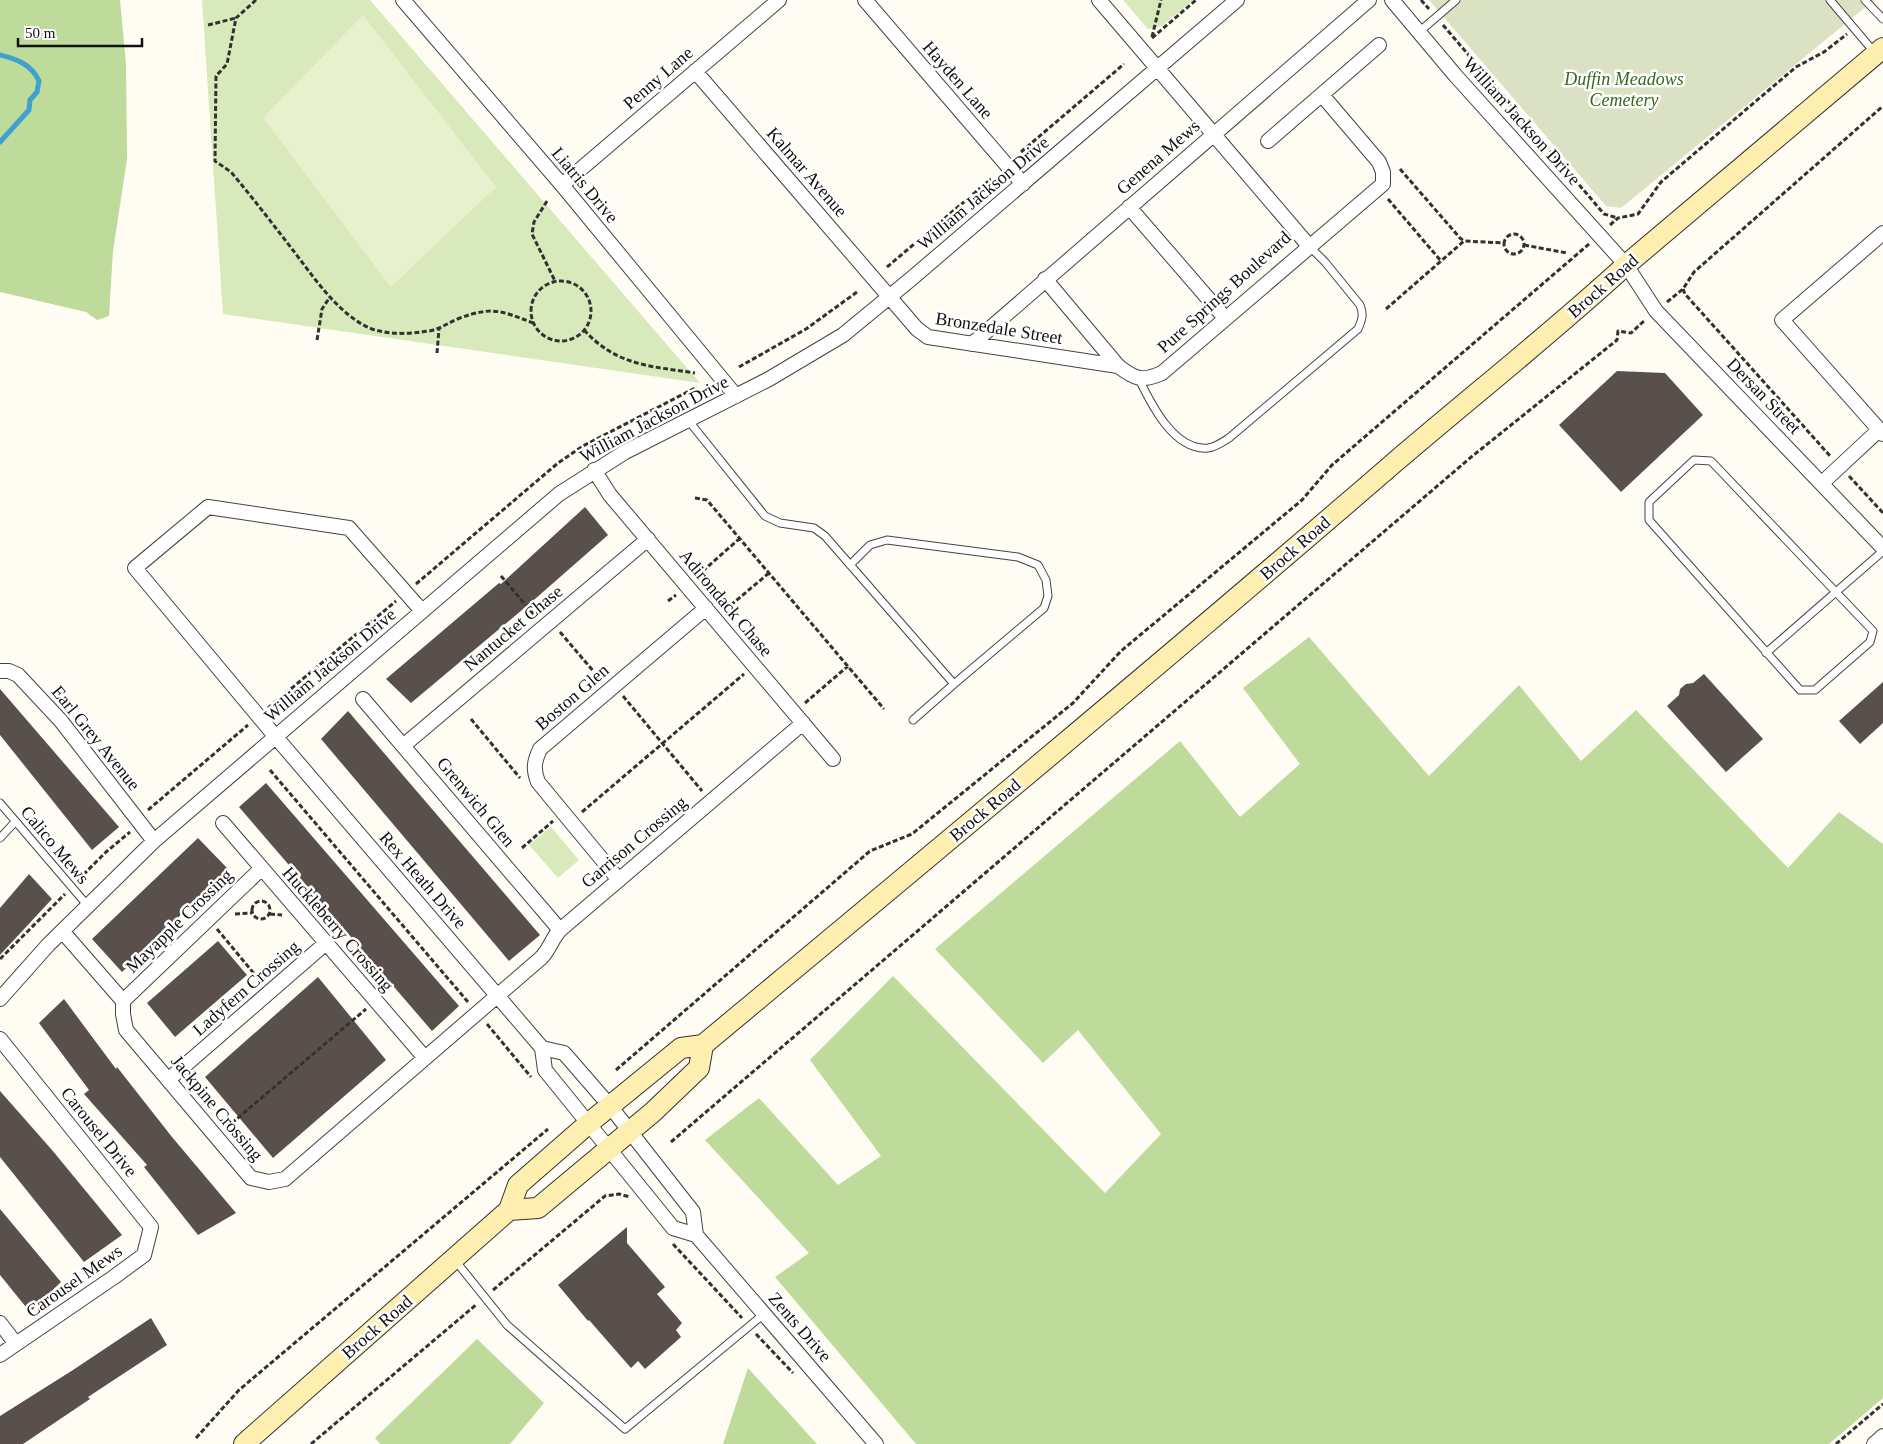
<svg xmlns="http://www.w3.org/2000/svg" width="1883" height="1444" font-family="'Times New Roman',serif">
<rect width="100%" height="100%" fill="#fffcf4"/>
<path fill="#d8eabc" d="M202,0H370L700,383L223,314Z
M1123,0H1193L1162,26L1148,29Z
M551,827L579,860L558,878L529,845Z"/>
<path fill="#bedb9b" d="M0,0H120L126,64L127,159L113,251L109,316L97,320L86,312L0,292Z
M1309,637L1429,776L1519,685L1581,761L1636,710L1788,868L1839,812L1883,844V1398L1829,1444H916L775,1277L809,1253L705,1140L759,1098L838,1185L881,1156L810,1060L893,976L1105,1193L1161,1134L1078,1030L1043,1063L935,949L1180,741L1240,817L1300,764L1243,688Z
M477,1339L544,1403L510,1444H380L375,1438Z
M748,1368L817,1444H723Z"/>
<path fill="#dbe2c3" d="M1429,0H1874L1621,208L1606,206Z"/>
<path fill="#e8f1ce" d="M363,15L496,187L391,287L263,118Z"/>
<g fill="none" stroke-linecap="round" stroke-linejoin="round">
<path stroke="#3fa2ce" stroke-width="5" d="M0,55C17,59 32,65 39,81L37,92L30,100L29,110L0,142"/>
</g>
<path fill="#59504c" d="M1617,371L1665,373L1703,415L1621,492L1559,425Z
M585,507L608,535L535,599L411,703L386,679L499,583L501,584Z
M1704,674L1763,739L1726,772L1667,706L1679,695L1680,689L1686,684L1693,683Z
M1883,682V723L1860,744L1839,721Z
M0,689L119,827L92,850L0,735Z
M348,711L540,935L509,961L321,739Z
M266,783L459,1006L432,1031L239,807Z
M198,838L228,869L122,972L92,939Z
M29,874L52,899L0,955V908Z
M218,941L247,975L175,1037L147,1003Z
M318,977L386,1060L273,1158L205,1077Z
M64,999L116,1069L117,1067L172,1137L236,1213L198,1235L144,1167L147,1165L84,1094L89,1090L39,1023Z
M0,1091L52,1150L122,1235L84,1262L0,1157Z
M0,1209L61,1282L30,1312L0,1275Z
M627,1227V1243L665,1287L657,1294L682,1323L676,1330L681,1337L645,1369L638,1361L631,1368L589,1320L588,1321L558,1285Z
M151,1318L167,1345L88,1397L90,1399L23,1444H0V1416L73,1370Z"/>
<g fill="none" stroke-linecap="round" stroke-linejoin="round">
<g stroke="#434343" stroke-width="9">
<path id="service" d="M1830,0L1875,53
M1865,0L1883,19
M1419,32L1456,0
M1139,379C1151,404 1174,451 1208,448C1216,447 1223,442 1229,438L1358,329C1362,320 1364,314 1360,305L1325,262L1309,246
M688,420L765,516L780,523L814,528L825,536L954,684L913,720
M1694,460L1711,461L1873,631L1870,642L1815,690H1800L1649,520V502Z
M850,565L870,545L887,540L1018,557L1038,565L1046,580L1048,596L1044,608L954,684
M1766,653L1883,551
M0,803L88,906
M0,838L15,822
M454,1259L507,1325L625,1429L764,1314"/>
</g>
<g stroke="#434343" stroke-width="16">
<path id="minor" d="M403,0L562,185L736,396
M865,0L1023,184
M1099,0L1309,246
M1392,0L1455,75L1626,265L1656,311L1883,548
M695,71L917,329L928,337L1118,366
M1268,141L1379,45
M562,185L779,0
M1129,207L1225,318
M1883,233L1782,320L1883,434
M1045,279L1118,366C1135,379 1142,382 1162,373L1383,184V172L1379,162L1322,95
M972,344L1369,0
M594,470L610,495L833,759
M1822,483L1879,430
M422,611L349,528L208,507L135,568L275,736L542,1048L545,1070L673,1228L696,1235L876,1444
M0,671H9L18,675L61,721L154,841
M363,699L560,930
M403,746L648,539
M223,823L425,1058
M619,880L538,782C533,769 534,762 540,749L706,608
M62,931L123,1001V1014L126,1030L251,1178L269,1182L285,1179L541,958C550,949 552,938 560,930L803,723
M0,999L48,945L154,841L559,494L625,452L769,379L843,335L911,279L1237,0
M123,1001L262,868
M0,1039L151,1227L144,1255L114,1277L0,1355
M542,1048L564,1053L610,1106L693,1212L696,1235
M168,1080L326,943
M0,1323L16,1344
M1874,1444L1883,1436"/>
</g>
<g stroke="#323232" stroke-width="22">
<path id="secondary" d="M509,1210L538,1208L653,1112L699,1068L703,1045
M244,1444L509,1210L518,1185L589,1123L681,1048L703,1045C935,852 1167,659 1395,462C1472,396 1552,333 1626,265L1883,48"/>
</g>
<path stroke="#323232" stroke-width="3" stroke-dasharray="5 2.5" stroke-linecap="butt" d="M256,0L236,18L227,64L216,76L215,161L231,172C252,197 272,223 292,249C313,276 339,316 372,329C391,335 409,334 429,331C441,329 449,322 460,318C493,306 502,311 533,323
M1421,0L1429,9
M208,25L236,18
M1443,25L1604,214L1618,218
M1152,37L1161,0
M1152,38L1196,0
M1021,152L1124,64
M1400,169L1460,238L1464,241
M1388,199L1441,261
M547,201L534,222L532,234L555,281
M1610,225L1618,218L1638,214L1661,182L1796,67L1824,52L1847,34
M1504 244a10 10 0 1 1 20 0a10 10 0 1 1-20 0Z
M1524,245L1567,253
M887,267L991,179
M531 311a30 30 0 1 1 60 0a30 30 0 1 1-60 0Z
M1683,289L1685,294L1831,457
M1667,302L1683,289L1694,272L1883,106
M1386,309L1464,241L1503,243
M584,330C617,366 650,366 695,373
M317,340L322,309L330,297
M437,353L439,329
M739,367L806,329L857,292
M1849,476L1883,513
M695,498L707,500L884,709
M501,576L536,617
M697,576L739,539
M416,584L558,463L583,446L697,387
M668,601L676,595
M725,610L769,573
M560,632L600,679
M623,696L702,791
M805,703L848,666
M268,708L396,601
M471,719L520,778
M270,770L468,1002
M148,810L248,725
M582,812L744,674
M522,848L553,821
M78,880L106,852L130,832
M252 910a9 9 0 1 1 18 0a9 9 0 1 1-18 0Z
M235,914L252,913
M270,914L282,915
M217,929L261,982
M0,959L65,894
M487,1024L531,1077
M616,1070L870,851L912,834L1073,703L1121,651L1302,500L1332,465L1589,244
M226,1128L366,1009
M671,1142L1470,458L1617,340L1618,331L1631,333L1645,320
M673,1244L742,1318
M493,1290L605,1196L619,1194L630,1197
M756,1334L793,1373
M196,1438L239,1390L548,1129
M311,1444L477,1304
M1836,1444L1883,1404"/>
<use href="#service" stroke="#fff" stroke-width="7"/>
<use href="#minor" stroke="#fff" stroke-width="14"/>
<use href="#secondary" stroke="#feeeaf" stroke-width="20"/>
</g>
<g text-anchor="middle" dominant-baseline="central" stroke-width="5" stroke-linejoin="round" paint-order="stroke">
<g font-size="18" fill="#101010" stroke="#fff">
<text transform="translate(658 78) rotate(-41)">Penny Lane</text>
<text transform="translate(958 80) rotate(49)">Hayden Lane</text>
<text transform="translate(1522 121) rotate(48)">William Jackson Drive</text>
<text transform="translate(1158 157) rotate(-41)">Genena Mews</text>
<text transform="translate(807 172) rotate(49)">Kalmar Avenue</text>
<text transform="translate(585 185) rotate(50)">Liatris Drive</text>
<text transform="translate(983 193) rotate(-40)">William Jackson Drive</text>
<text transform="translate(1603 286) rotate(-41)">Brock Road</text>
<text transform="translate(1224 292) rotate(-42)">Pure Springs Boulevard</text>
<text transform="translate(999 328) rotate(9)">Bronzedale Street</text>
<text transform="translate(1764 396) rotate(46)">Dersan Street</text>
<text transform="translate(654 419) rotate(-28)">William Jackson Drive</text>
<text transform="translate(1295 548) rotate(-41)">Brock Road</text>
<text transform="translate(726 603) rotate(50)">Adirondack Chase</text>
<text transform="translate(513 628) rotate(-40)">Nantucket Chase</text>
<text transform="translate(330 665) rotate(-40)">William Jackson Drive</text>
<text transform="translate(572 697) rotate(-41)">Boston Glen</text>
<text transform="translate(96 738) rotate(51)">Earl Grey Avenue</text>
<text transform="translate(476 802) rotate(50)">Grenwich Glen</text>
<text transform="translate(985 810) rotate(-40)">Brock Road</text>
<text transform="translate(634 842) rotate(-40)">Garrison Crossing</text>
<text transform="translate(55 845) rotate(50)">Calico Mews</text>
<text transform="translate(423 880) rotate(49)">Rex Heath Drive</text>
<text transform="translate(179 921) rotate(-44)">Mayapple Crossing</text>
<text transform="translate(338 929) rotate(49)">Huckleberry Crossing</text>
<text transform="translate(246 988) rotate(-41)">Ladyfern Crossing</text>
<text transform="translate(217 1108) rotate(50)">Jackpine Crossing</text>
<text transform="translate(99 1132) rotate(51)">Carousel Drive</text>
<text transform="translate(74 1281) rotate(-35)">Carousel Mews</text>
<text transform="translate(377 1327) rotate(-41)">Brock Road</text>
<text transform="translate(800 1327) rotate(49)">Zents Drive</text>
</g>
<g font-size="18" font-style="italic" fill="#35691f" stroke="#fff">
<text x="1624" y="79">Duffin Meadows<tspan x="1624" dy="21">Cemetery</tspan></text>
</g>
</g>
<path d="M18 38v8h124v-8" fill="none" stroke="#101010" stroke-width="2.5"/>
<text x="25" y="38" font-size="15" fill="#101010" stroke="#ffffff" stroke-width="4" paint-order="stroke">50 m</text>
</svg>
